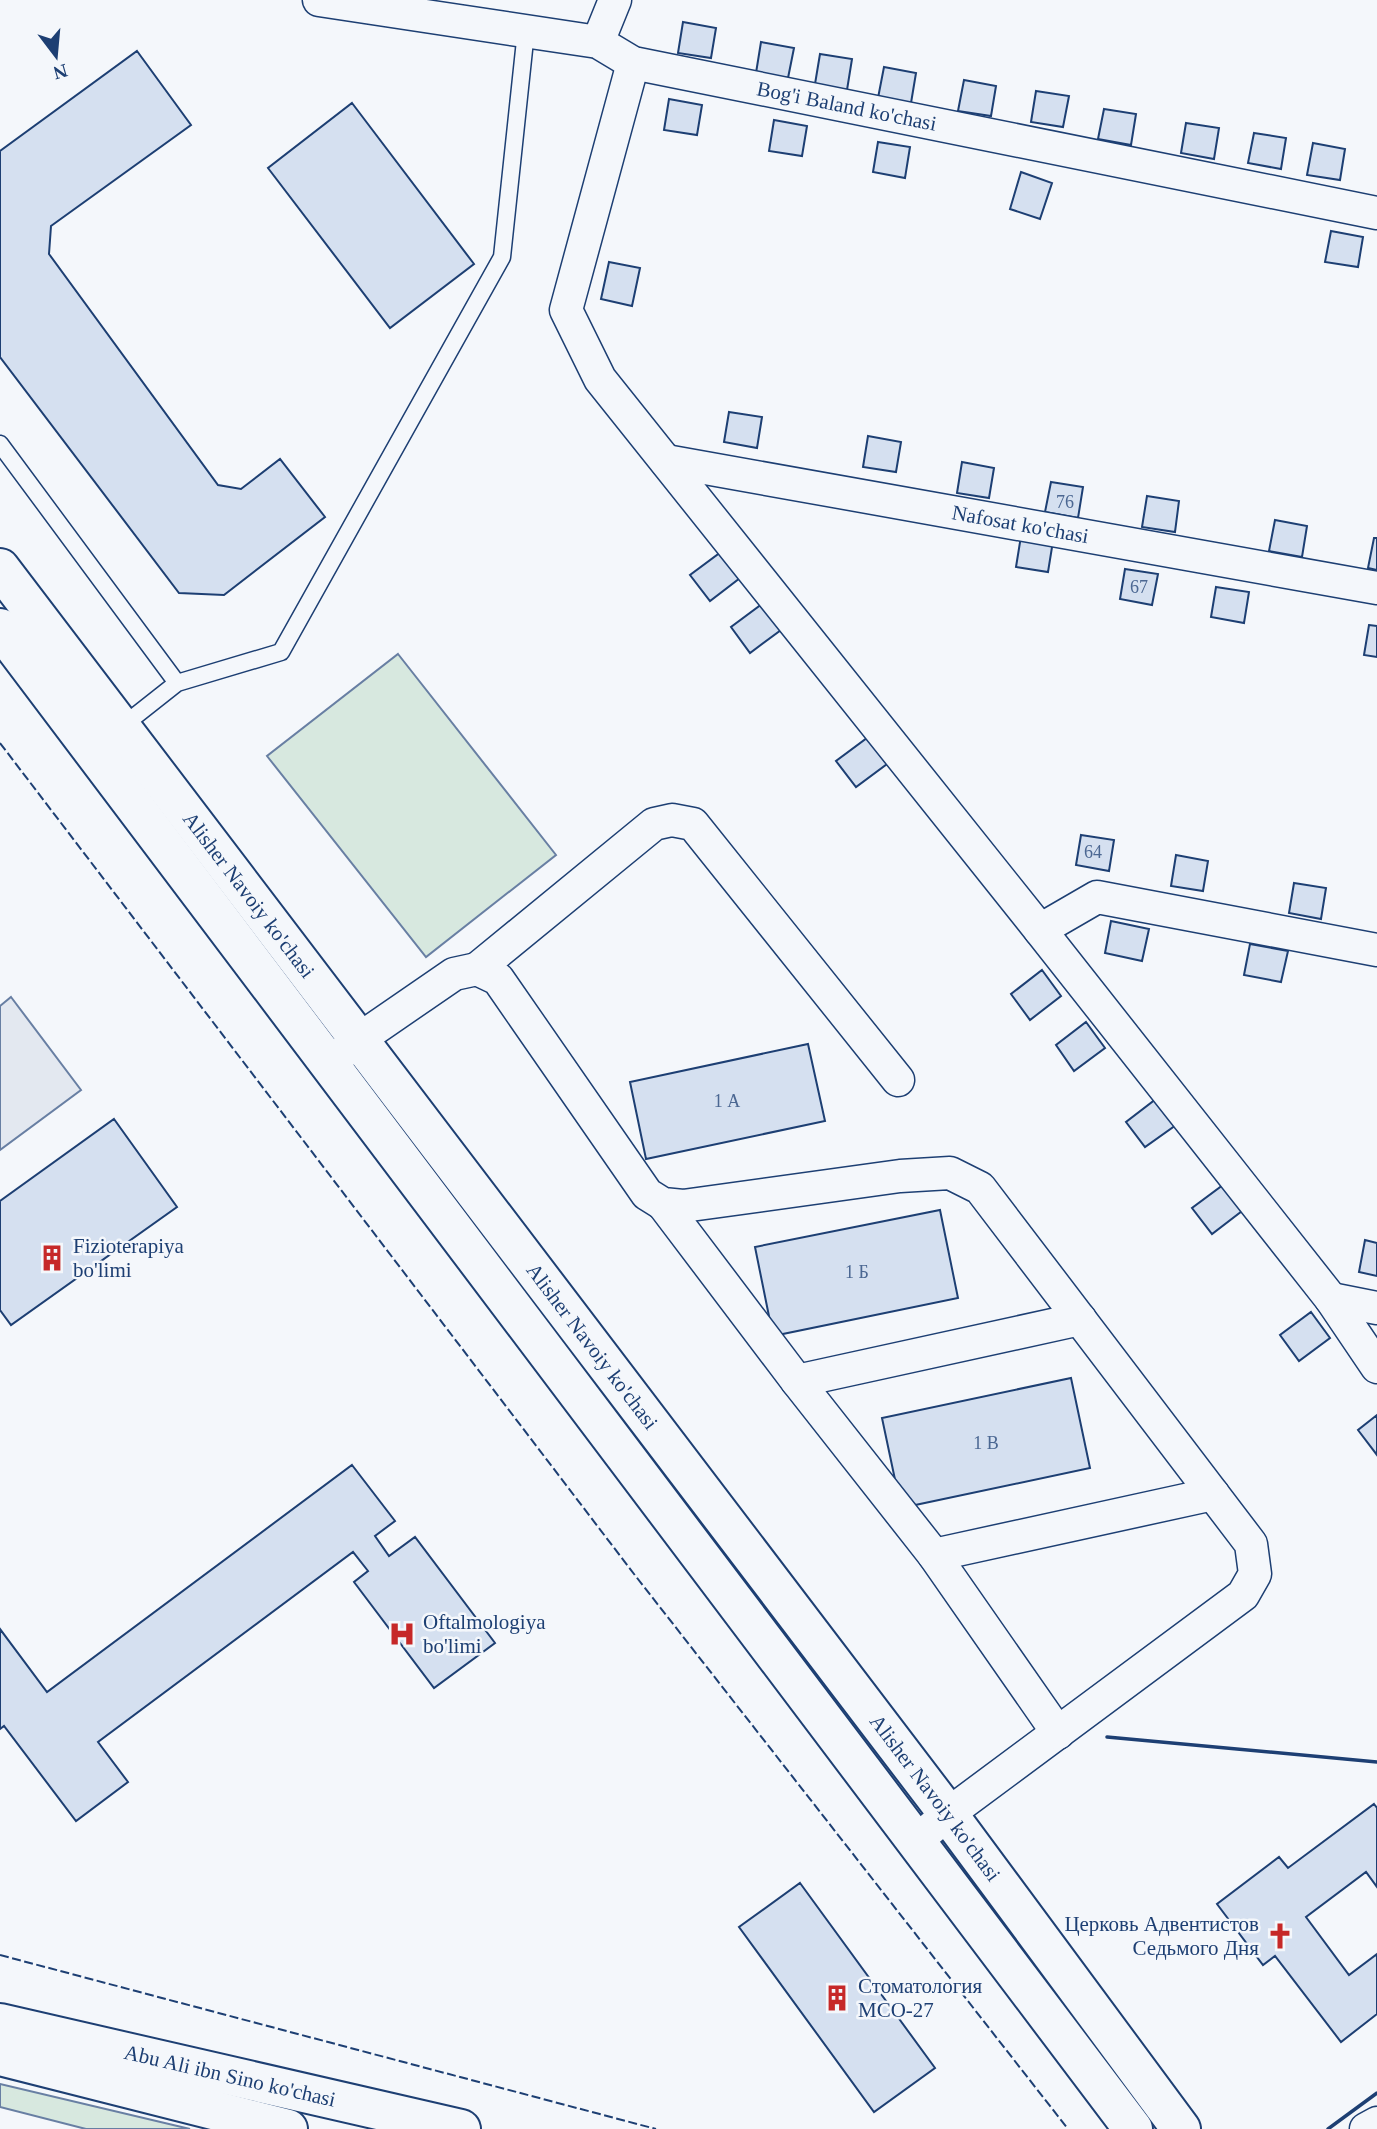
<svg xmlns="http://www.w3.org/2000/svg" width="1377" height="2129" font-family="'Times New Roman',serif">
<rect width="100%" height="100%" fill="#f4f7fb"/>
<path fill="#d7e8df" stroke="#687fa3" stroke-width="2" d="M398,654L556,855L426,957L267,756Z
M0,2084L190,2129H86L0,2107Z"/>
<path fill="#e3e8f0" stroke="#687fa3" stroke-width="2" d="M11,997L81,1090L0,1150V1006Z"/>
<path fill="#d5e0f0" stroke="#1d3f73" stroke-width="2" d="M683,22L716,28L711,58L678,53Z
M761,42L794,48L788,78L756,73Z
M137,51L191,125L51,226L49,254L218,485L241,489L280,459L325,517L224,595L179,593L0,357V151Z
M820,54L852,59L847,90L815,84Z
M884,67L916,73L911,103L878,98Z
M964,80L996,86L991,116L958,111Z
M1036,91L1069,96L1063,127L1031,122Z
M669,99L702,105L697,135L664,130Z
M352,103L474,264L390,328L268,168Z
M1104,109L1136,114L1131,145L1098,139Z
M774,120L807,126L802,156L769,151Z
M1186,123L1219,128L1214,159L1181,153Z
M1254,133L1286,138L1281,169L1248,163Z
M878,142L910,147L905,178L873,172Z
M1313,143L1345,149L1340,180L1307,175Z
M1021,172L1052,183L1040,219L1010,209Z
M1331,231L1363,237L1358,267L1325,262Z
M609,262L640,268L632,306L601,299Z
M729,412L762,417L757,448L724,442Z
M868,436L901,442L896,472L863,467Z
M962,462L994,468L989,498L957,493Z
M1051,482L1083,487L1078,518L1045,512Z
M1147,496L1179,501L1175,532L1142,527Z
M1275,520L1307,526L1302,557L1269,551Z
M1021,536L1053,541L1048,572L1016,567Z
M1374,538H1377V570L1368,568Z
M721,552L740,578L710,601L690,575Z
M1125,569L1158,574L1152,605L1120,599Z
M1216,587L1249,592L1244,623L1211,617Z
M762,604L781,630L750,653L731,627Z
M1369,625L1377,626V657L1364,655Z
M867,738L887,764L856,787L836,761Z
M1081,835L1114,840L1109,871L1076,865Z
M1176,855L1208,861L1203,891L1171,886Z
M1294,883L1326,888L1321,919L1289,913Z
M1111,921L1149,929L1142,961L1105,953Z
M1250,944L1288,951L1281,982L1244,975Z
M1042,970L1061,996L1030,1020L1011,994Z
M1086,1022L1105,1048L1074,1071L1056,1045Z
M808,1044L825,1121L646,1159L630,1082Z
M1156,1099L1176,1125L1145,1147L1126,1122Z
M114,1119L177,1207L11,1325L0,1310V1201Z
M1223,1185L1242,1211L1212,1234L1192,1208Z
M940,1210L958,1298L773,1336L755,1247Z
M1365,1240L1377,1243V1276L1359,1272Z
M1311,1312L1330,1338L1299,1361L1280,1335Z
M1071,1378L1090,1468L901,1508L882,1418Z
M1377,1415V1455L1358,1430Z
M352,1465L395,1521L375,1536L389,1556L415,1537L495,1643L434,1688L354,1582L368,1571L353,1552L98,1742L128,1782L76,1821L4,1726L0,1729V1629L47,1692Z
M1374,1804L1377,1808V1887L1366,1872L1306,1917L1349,1975L1377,1954V2014L1341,2042L1275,1956L1263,1965L1217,1904L1279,1857L1288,1868Z
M800,1883L935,2068L874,2112L739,1927Z"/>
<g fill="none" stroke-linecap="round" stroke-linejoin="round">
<g stroke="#1d3f73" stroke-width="19">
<path id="lane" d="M0,444L177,683
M120,728L177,683L281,652L502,257L526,31"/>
</g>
<g stroke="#1d3f73" stroke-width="35">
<g id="street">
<path id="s1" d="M319,0L598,42L633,63L1377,213"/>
<path d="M598,42L615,0"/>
<path d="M633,63L566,310L600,379L1040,930L1331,1299L1377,1367"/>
<path id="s2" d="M666,461L1377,588"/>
<path d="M1040,930L1097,897L1377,950"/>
<path d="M477,969L654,824L672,820L693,824L898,1080"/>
<path d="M340,1055L358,1040L454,974L477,969L498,979L647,1194L663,1204L683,1206L900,1176L950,1173L980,1188L1251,1544L1255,1574L1243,1595L948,1814L916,1841"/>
<path d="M663,1204L797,1381L934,1555L1058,1733"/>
<path d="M1331,1299L1377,1308"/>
<path d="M797,1381L1080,1319"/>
<path d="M934,1555L1213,1494"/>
<path d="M1366,2129L1377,2123"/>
</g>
</g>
<g stroke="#1d3f73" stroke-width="42">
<g id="secondary">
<path id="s3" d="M0,568L948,1814L1181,2129"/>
<path d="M0,628L1133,2129"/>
<path id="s4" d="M0,2023L461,2129"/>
<path d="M0,2056L288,2129"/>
</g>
</g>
<use href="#lane" stroke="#f4f7fb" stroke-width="16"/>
<use href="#street" stroke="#f4f7fb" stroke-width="32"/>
<use href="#secondary" stroke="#f4f7fb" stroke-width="38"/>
<path stroke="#1d3f73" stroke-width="2" stroke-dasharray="9 3.5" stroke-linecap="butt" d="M0,743L634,1574L1068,2129
M0,1955L656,2129"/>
<path stroke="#1d3f73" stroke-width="3.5" d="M1107,1737L1377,1762
M1328,2129L1377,2093"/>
</g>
<defs>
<g id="building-bare" transform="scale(2.1)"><path d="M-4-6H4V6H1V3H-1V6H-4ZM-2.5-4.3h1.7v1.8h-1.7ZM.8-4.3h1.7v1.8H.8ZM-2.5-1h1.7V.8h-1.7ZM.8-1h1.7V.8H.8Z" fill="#c62828" stroke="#f4f7fb" stroke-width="2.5" paint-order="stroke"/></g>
<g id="hospital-bare" transform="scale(2.1)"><path d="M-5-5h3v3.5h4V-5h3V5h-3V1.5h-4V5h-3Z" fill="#c62828" stroke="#f4f7fb" stroke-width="2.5" paint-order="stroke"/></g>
<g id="church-bare" transform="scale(2.1)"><path d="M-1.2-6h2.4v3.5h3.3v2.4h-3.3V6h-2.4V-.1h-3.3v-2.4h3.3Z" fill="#c62828" stroke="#f4f7fb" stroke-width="2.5" paint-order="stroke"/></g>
</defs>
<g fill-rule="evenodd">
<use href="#building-bare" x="52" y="1258"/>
<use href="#hospital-bare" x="402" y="1634"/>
<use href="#church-bare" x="1280" y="1936"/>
<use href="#building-bare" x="837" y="1998"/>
</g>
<g text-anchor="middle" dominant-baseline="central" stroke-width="5" stroke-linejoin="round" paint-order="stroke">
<g font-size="18" fill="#4b6792">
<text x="1065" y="502">76</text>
<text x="1139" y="587">67</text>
<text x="1093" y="852">64</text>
<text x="727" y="1101">1 А</text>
<text x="857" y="1272">1 Б</text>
<text x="986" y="1443">1 В</text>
</g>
<g font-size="21" fill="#1d3f73" stroke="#f4f7fb">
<text stroke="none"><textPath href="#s1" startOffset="541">Bog'i Baland ko'chasi</textPath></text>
<text stroke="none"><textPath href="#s2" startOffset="360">Nafosat ko'chasi</textPath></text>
<text stroke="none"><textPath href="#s3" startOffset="411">Alisher Navoiy ko'chasi</textPath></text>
<text stroke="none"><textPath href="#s3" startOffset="978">Alisher Navoiy ko'chasi</textPath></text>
<text stroke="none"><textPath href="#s3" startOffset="1545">Alisher Navoiy ko'chasi</textPath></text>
<text stroke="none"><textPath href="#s4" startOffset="236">Abu Ali ibn Sino ko'chasi</textPath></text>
</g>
<g font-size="21" fill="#1d3f73" stroke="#f4f7fb" text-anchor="start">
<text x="73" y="1246">Fizioterapiya<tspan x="73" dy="24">bo'limi</tspan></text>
<text x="423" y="1622">Oftalmologiya<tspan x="423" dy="24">bo'limi</tspan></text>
<text x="1259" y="1924" text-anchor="end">Церковь Адвентистов<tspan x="1259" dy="24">Седьмого Дня</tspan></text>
<text x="858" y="1986">Стоматология<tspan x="858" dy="24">МСО-27</tspan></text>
</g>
</g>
<g transform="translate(56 56) rotate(164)" stroke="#f4f7fb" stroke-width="5" paint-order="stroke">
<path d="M0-5L12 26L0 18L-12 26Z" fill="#1d3f73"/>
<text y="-10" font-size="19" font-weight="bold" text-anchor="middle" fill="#1d3f73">N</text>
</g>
</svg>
